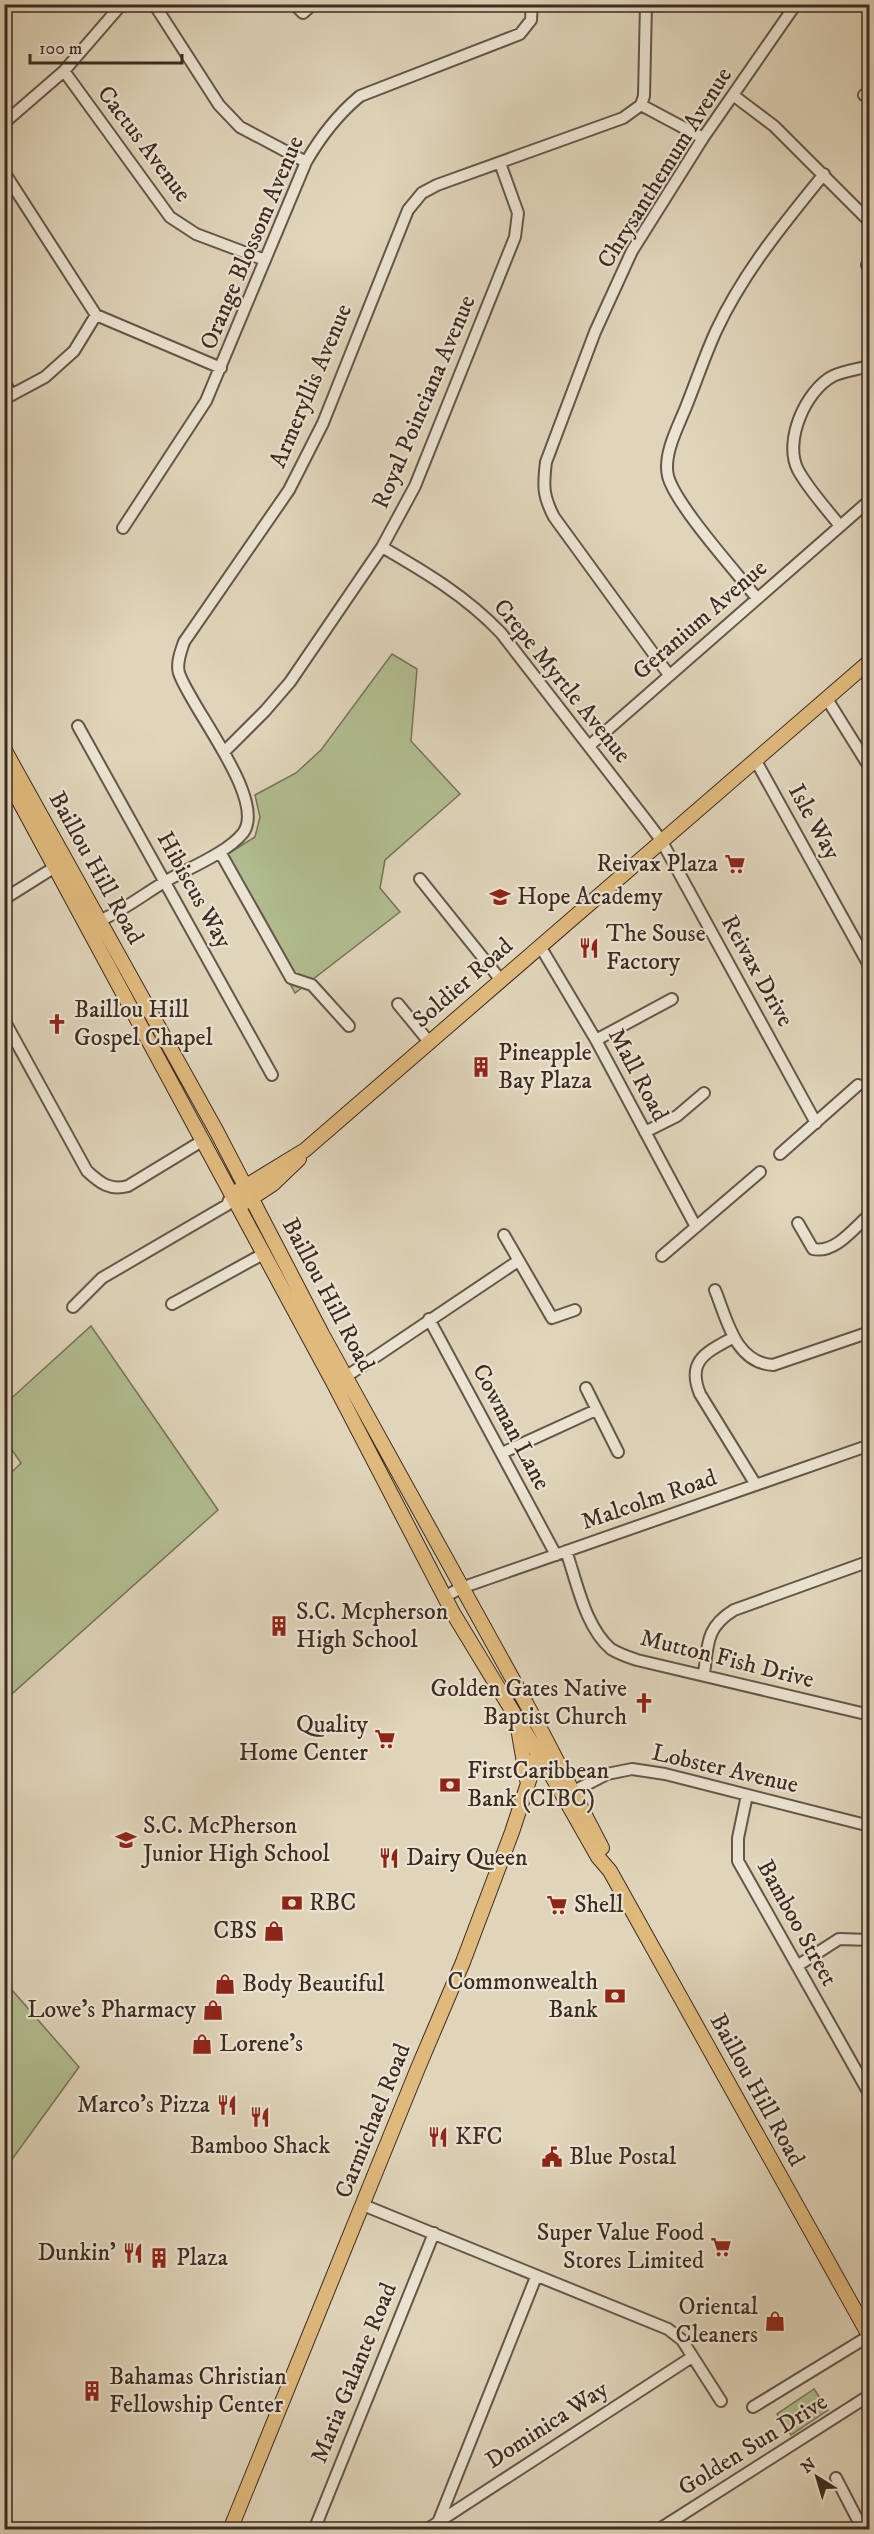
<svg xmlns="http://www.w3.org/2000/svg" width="874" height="2534" font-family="'IM FELL DW Pica',serif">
<rect width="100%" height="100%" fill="#e0d5ba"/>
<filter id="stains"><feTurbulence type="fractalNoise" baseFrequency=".00333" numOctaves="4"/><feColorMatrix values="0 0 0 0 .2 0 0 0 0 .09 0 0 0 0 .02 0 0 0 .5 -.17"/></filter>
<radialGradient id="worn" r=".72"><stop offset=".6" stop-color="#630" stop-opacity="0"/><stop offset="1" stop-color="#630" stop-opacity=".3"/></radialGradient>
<path fill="#b1bd90" stroke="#76745a" stroke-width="1.5" d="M392,654L417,669L411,741L460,794L385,860L380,888L400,912L295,993L221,858L255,837L260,817L255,795L296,773L321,750Z
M91,1326L218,1510L5,1700V1479L21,1463L5,1440V1404Z
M5,1982L79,2067L5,2169Z
M814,2389L828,2410L791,2435L777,2414Z"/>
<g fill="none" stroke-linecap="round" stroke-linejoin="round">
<g stroke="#655649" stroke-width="14">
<path id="minor" d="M154,4L219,105L240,127L306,162
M294,4L303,13L313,4
M64,71L170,217L196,234L265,260
M733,95L774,126L870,222
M864,95L870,91
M641,105L703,138
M4,123L64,71L122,4
M4,172L96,315L221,368
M867,265L870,261
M4,382L12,395
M4,399L45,377L74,351L96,315
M840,526C826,508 809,490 798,470C783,441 806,390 833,376C844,371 858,369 870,366
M123,528L206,401L306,162C321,136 337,115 360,96L520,34L531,20L532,4
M382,547C425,572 466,596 501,633L646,820L661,840L816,1123
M756,597C736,572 675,504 668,476C663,454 678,427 686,407C696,382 705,355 716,331C743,273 784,223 824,174
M669,675L554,517C543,496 543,486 546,462L595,332L632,251L703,138L796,4
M827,699L870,768
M78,726L272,1075
M589,746L870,500
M224,752L265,711L290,682L382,547L415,486L515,237L518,213L500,163
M756,761L870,967
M220,852L291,978L312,985L349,1026
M420,879L500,979
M4,899L55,867
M99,921C123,911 144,894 166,881C189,868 227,853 243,833C268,800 190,707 179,673C176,663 181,651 184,642L289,490L323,423L408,210L422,193L437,185L623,118L641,105L644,96L646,4
M540,946L596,1040L696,1227
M398,1004L430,1043
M4,1020L87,1171C100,1183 110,1191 128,1186L202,1141
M596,1040L672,999
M645,1132L677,1116L704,1093
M780,1154L858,1085
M798,1223L813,1249C835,1254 854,1228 870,1214
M504,1235L552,1318L575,1310
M662,1256L760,1172
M715,1290C727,1319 735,1363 773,1365L870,1332
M172,1304L263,1254
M73,1307L102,1278L227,1205L231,1195
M429,1319L556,1555
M734,1337C707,1352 686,1360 700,1394L756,1485
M341,1380L518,1261
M586,1388L618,1452
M502,1453L596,1410
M566,1551C577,1582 585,1627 611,1649C619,1654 628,1657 637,1660L870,1715
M444,1597L461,1588L870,1445
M704,1674C708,1644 706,1627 734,1610L870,1561
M574,1791L607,1774L632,1769L665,1774L870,1826
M747,1795L738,1838V1861L870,2095
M797,1966L839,1939L870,1940
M363,2205L668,2329L682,2340L721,2401
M753,2407L869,2336
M836,2478L863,2530
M439,2520L536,2277
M314,2530L434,2233
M426,2530L692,2357
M658,2530L870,2395"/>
</g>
<g stroke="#3c2b23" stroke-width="16">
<path id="major" d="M4,749L217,1132L322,1334L543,1734L602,1848
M4,773L334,1384L453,1613L556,1783L598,1857L610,1871L870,2337
M238,1191L305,1150L870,661
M244,1203L273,1184L299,1159
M518,1728L527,1780
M230,2530L418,2068L463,1962L512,1832L540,1747"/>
</g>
<use href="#minor" stroke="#ebe4d2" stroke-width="10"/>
<use href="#major" stroke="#e0ba7d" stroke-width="14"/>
</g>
<defs>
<g id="supermarket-bare" transform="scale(1.62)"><path d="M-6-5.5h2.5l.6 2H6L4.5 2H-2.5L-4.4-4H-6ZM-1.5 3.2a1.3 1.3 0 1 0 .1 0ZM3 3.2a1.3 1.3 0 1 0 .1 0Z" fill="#8f2418" stroke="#ebe4d2" stroke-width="2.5" paint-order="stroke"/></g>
<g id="school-bare" transform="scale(1.62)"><path d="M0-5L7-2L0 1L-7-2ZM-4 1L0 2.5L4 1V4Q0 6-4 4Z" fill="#8f2418" stroke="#ebe4d2" stroke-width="2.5" paint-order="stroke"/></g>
<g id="restaurant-bare" transform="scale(1.62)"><path d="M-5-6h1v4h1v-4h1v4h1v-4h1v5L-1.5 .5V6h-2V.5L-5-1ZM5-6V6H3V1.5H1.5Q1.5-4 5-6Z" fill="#8f2418" stroke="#ebe4d2" stroke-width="2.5" paint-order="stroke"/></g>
<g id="church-bare" transform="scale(1.62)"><path d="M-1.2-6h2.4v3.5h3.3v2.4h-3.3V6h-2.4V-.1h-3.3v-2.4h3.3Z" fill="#8f2418" stroke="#ebe4d2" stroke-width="2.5" paint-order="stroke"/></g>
<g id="building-bare" transform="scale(1.62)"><path d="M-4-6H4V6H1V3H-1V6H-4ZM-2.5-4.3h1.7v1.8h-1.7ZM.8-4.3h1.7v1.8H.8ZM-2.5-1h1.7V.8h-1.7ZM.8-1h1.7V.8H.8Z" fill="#8f2418" stroke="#ebe4d2" stroke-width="2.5" paint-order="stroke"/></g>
<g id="bank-bare" transform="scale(1.62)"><path d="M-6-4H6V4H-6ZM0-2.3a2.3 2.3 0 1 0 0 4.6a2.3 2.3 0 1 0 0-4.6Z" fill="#8f2418" stroke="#ebe4d2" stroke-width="2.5" paint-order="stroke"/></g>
<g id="shop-bare" transform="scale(1.62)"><path d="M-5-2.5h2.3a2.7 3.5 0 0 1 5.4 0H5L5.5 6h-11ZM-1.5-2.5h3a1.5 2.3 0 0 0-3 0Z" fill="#8f2418" stroke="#ebe4d2" stroke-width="2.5" paint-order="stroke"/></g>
<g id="civic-bare" transform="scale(1.62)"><path d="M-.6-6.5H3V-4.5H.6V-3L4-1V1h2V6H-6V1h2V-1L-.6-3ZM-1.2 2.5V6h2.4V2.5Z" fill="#8f2418" stroke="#ebe4d2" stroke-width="2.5" paint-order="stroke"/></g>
</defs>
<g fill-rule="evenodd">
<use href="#supermarket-bare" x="735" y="864"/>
<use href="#school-bare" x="500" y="897"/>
<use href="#restaurant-bare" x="589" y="948"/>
<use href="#church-bare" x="57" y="1024"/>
<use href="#building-bare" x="481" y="1067"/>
<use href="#building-bare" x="279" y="1626"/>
<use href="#church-bare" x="644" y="1703"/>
<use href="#supermarket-bare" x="385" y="1739"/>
<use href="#bank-bare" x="450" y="1785"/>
<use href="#school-bare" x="126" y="1840"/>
<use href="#restaurant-bare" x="389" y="1858"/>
<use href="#bank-bare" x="292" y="1903"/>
<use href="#supermarket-bare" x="557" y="1905"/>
<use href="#shop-bare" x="274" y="1931"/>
<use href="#shop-bare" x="225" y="1984"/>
<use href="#bank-bare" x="615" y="1996"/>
<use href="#shop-bare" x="213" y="2010"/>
<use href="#shop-bare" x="202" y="2044"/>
<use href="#restaurant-bare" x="227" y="2105"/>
<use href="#restaurant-bare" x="260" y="2117"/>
<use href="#restaurant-bare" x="438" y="2137"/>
<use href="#civic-bare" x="552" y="2157"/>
<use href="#supermarket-bare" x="721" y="2247"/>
<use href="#restaurant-bare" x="133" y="2253"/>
<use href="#building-bare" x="159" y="2258"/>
<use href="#shop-bare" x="775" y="2321"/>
<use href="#building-bare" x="92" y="2391"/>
</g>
<g text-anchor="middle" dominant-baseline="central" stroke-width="4.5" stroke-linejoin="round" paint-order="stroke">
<g font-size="24" fill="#3c2b23" stroke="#ebe4d2">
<text transform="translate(144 144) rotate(53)">Cactus Avenue</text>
<text transform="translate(665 168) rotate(-58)">Chrysanthemum Avenue</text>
<text transform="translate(252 243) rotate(-67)">Orange Blossom Avenue</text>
<text transform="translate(311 386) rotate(-67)">Armeryllis Avenue</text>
<text transform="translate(424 402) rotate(-67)">Royal Poinciana Avenue</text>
<text transform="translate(700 620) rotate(-41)">Geranium Avenue</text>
<text transform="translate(562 681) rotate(51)">Crepe Myrtle Avenue</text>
<text transform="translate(814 822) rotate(61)">Isle Way</text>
<text transform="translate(96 868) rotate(61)">Baillou Hill Road</text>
<text transform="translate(194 890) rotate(61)">Hibiscus Way</text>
<text transform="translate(757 971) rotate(61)">Reivax Drive</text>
<text transform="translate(463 983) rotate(-41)">Soldier Road</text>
<text transform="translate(638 1075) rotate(62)">Mall Road</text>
<text transform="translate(328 1295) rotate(62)">Baillou Hill Road</text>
<text transform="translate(511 1427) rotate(62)">Cowman Lane</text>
<text transform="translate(649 1500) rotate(-19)">Malcolm Road</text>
<text transform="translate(727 1659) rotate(14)">Mutton Fish Drive</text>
<text transform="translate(725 1769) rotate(13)">Lobster Avenue</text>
<text transform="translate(797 1923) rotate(61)">Bamboo Street</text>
<text transform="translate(757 2090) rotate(61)">Baillou Hill Road</text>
<text transform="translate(373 2121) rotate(-68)">Carmichael Road</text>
<text transform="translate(354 2373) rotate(-68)">Maria Galante Road</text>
<text transform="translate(547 2425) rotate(-33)">Dominica Way</text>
<text transform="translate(753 2445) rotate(-32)">Golden Sun Drive</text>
</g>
<g font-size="24" fill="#3c2b23" stroke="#ebe4d2" text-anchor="start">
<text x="718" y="864" text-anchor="end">Reivax Plaza</text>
<text x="517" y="897">Hope Academy</text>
<text x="606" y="934">The Souse<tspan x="606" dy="28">Factory</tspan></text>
<text x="74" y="1010">Baillou Hill<tspan x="74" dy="28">Gospel Chapel</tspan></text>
<text x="498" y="1053">Pineapple<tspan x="498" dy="28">Bay Plaza</tspan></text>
<text x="296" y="1612">S.C. Mcpherson<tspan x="296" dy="28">High School</tspan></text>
<text x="627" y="1689" text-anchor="end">Golden Gates Native<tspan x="627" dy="28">Baptist Church</tspan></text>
<text x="368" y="1725" text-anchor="end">Quality<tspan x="368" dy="28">Home Center</tspan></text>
<text x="467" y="1771">FirstCaribbean<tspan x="467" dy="28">Bank (CIBC)</tspan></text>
<text x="143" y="1826">S.C. McPherson<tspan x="143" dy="28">Junior High School</tspan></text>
<text x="406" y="1858">Dairy Queen</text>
<text x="309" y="1903">RBC</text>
<text x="574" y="1905">Shell</text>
<text x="257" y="1931" text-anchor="end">CBS</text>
<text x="598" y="1982" text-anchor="end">Commonwealth<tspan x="598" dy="28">Bank</tspan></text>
<text x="242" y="1984">Body Beautiful</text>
<text x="196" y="2010" text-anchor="end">Lowe's Pharmacy</text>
<text x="219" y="2044">Lorene's</text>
<text x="210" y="2105" text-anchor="end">Marco's Pizza</text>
<text x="455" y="2137">KFC</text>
<text x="260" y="2146" text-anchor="middle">Bamboo Shack</text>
<text x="569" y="2157">Blue Postal</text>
<text x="704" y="2233" text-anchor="end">Super Value Food<tspan x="704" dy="28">Stores Limited</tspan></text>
<text x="116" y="2253" text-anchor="end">Dunkin'</text>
<text x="176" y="2258">Plaza</text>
<text x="758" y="2307" text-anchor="end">Oriental<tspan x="758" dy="28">Cleaners</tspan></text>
<text x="109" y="2377">Bahamas Christian<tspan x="109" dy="28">Fellowship Center</tspan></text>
</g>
</g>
<rect width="874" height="2534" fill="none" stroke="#e0d5ba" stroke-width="24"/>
<rect x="6" y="6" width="862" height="2522" fill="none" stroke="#3c2b23" stroke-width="3"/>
<rect x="12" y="12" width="850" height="2510" fill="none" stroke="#3c2b23" stroke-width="1.5"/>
<g transform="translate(817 2477) rotate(323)" stroke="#ebe4d2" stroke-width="4.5" paint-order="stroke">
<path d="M0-4.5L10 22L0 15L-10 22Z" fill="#3c2b23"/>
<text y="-9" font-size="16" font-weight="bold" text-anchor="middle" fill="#3c2b23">N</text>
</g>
<path d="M30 54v9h152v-9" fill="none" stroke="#3c2b23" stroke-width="3"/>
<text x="39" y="54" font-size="18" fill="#3c2b23" stroke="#ebe4d2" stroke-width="4.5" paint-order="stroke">100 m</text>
<rect width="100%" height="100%" filter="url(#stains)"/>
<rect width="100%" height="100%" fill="url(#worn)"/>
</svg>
